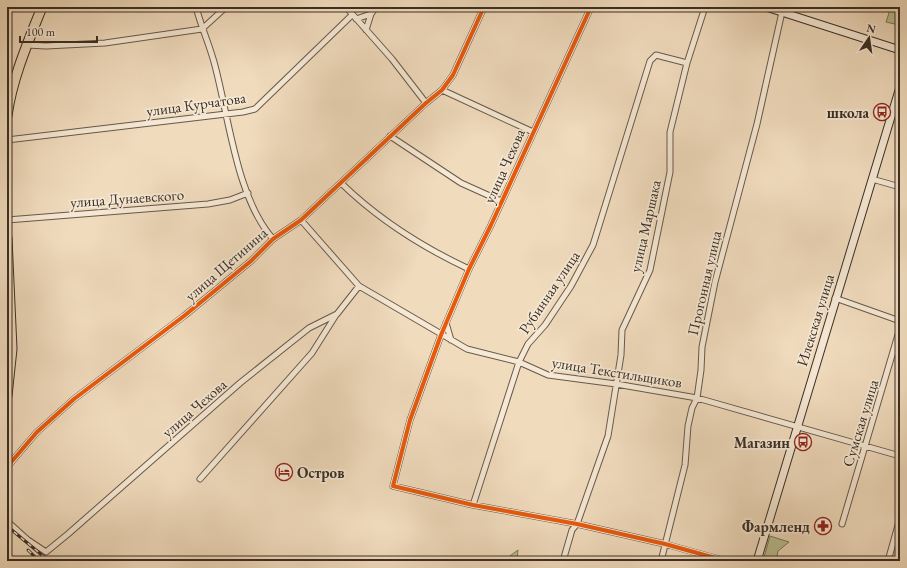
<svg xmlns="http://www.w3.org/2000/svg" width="907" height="568" font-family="'EB Garamond',serif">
<rect width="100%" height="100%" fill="#f0dbbd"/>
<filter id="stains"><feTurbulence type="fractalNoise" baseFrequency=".005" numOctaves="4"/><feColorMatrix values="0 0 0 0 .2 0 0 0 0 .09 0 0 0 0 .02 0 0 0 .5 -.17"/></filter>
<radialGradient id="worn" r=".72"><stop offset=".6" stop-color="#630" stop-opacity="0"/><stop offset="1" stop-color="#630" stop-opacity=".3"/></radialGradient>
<path fill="#bac091" stroke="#7a775a" d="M891,7H900L899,25L886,22Z
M770,536L789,542L778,551L777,556L784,558L783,561H763Z
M518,550L517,559L519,561H503Z"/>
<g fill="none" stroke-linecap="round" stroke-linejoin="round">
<g stroke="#68594a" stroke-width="7">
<path id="street" d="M196,7C201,26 209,44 214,62C229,116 236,197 273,239
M346,7L392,59L426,103
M591,7L491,225L469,269L441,335L410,420L393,486L473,505L577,524L665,544L726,561
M356,19L371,14L376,7
M366,30L371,14
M27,45L46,46L105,43L202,29L226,7
M442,90L533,132
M390,136L461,183L501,201
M7,140L243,112L255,109L352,15
M872,179L900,187
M341,183C378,219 422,247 469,269
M7,220L208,204L230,200L248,193
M301,220L359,286L467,349L519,362L548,375L616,384L697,398L900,456
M835,298L900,321
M446,323L451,340
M7,467L37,432L74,399L184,316L251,261L273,239L301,220L426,103L442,90L453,75L484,7
M200,479L312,353L336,315
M473,505L519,362L528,344L545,325L571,286L593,245L650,61L656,55L687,63
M7,521L28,540L46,552L68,534L240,383L309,328L337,314L359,286
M842,524L900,328
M563,561L572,530L577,524L608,436L621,355L622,330L650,270L670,172V132L687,63L705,7
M661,561L685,465L688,426L692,408L697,398L701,370L702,347L715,282L757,124L782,12
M888,561L900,518"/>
</g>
<g stroke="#3a2e24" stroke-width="9">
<path id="secondary" d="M766,7L900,50
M757,561L900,87"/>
</g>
<g stroke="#3a2e24" stroke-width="11">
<path id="highway" d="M7,116C12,79 28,42 42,7
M7,238L12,349L7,396"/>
</g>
<use href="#street" stroke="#f5e8d4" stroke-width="5"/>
<use href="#secondary" stroke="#f5e8d4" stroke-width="7"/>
<use href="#highway" stroke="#f0dbbd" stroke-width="9"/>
<g stroke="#3a2e24" stroke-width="3">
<path id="rail" d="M7,526L49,561
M28,550L39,561"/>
</g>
<use href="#rail" stroke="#f5e8d4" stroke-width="1.5" stroke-dasharray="4.5" stroke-linecap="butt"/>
<g stroke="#f5e8d4" stroke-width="6">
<path id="cycleway" d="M591,7L491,225L469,269L441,335L410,420L393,486L473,505L577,524L665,544L726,561
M7,467L37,432L74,399L184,316L251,261L273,239L301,220L426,103L442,90L453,75L484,7"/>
</g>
<use href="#cycleway" stroke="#e8590c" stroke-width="4"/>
</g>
<defs>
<g id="bus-ring" transform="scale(0.9)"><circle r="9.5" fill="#f5e8d4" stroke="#8f2418" stroke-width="1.5"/><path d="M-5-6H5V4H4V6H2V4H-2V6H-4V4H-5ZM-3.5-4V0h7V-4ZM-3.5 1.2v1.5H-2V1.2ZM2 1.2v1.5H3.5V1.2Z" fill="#8f2418"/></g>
<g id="hotel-ring" transform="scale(0.9)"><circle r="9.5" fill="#f5e8d4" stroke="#8f2418" stroke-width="1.5"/><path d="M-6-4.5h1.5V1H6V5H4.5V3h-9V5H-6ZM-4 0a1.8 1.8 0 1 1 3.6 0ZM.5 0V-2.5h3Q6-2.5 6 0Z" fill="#8f2418"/></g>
<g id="pharmacy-ring" transform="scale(0.9)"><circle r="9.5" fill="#f5e8d4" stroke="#8f2418" stroke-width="1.5"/><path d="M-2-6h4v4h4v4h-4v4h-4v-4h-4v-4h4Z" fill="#8f2418"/></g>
</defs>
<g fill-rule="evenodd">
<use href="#bus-ring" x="882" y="112"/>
<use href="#bus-ring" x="803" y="442"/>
<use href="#hotel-ring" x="284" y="472"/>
<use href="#pharmacy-ring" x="823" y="526"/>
</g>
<g text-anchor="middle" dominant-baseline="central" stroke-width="3.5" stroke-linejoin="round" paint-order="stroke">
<g font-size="15" fill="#3a2e24" stroke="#f5e8d4">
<text transform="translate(196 104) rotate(-8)">улица Курчатова</text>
<text transform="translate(504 166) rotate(-66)">улица Чехова</text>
<text transform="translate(127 198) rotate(-4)">улица Дунаевского</text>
<text transform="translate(645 226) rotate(-77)">улица Маршака</text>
<text transform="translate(226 264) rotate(-41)">улица Щетинина</text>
<text transform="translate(704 283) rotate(-77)">Прогонная улица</text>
<text transform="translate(549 292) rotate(-56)">Рубинная улица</text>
<text transform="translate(815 320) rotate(-73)">Илекская улица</text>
<text transform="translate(617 372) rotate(9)">улица Текстильщиков</text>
<text transform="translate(194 408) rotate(-41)">улица Чехова</text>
<text transform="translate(860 423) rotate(-73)">Сумская улица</text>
</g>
<g font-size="15" font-weight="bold" fill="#3a2e24" stroke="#f5e8d4" text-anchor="end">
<text x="869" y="112">школа</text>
<text x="790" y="442">Магазин</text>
<text x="297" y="472" text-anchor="start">Остров</text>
<text x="810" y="526">Фармленд</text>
</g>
</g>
<rect width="907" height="568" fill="none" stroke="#f0dbbd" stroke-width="24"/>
<rect x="8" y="8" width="891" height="552" fill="none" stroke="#3a2e24" stroke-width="2"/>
<rect x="12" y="12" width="883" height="544" fill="none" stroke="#3a2e24"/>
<g transform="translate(869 38) rotate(13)" stroke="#f5e8d4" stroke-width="3" paint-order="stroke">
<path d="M0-3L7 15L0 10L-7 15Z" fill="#3a2e24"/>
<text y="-6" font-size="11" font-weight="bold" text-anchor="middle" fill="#3a2e24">N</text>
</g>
<path d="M20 36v6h77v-6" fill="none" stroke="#3a2e24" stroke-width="2"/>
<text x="26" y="36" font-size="12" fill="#3a2e24" stroke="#f5e8d4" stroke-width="3" paint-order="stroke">100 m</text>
<rect width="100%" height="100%" filter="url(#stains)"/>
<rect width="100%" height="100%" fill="url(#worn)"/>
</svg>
